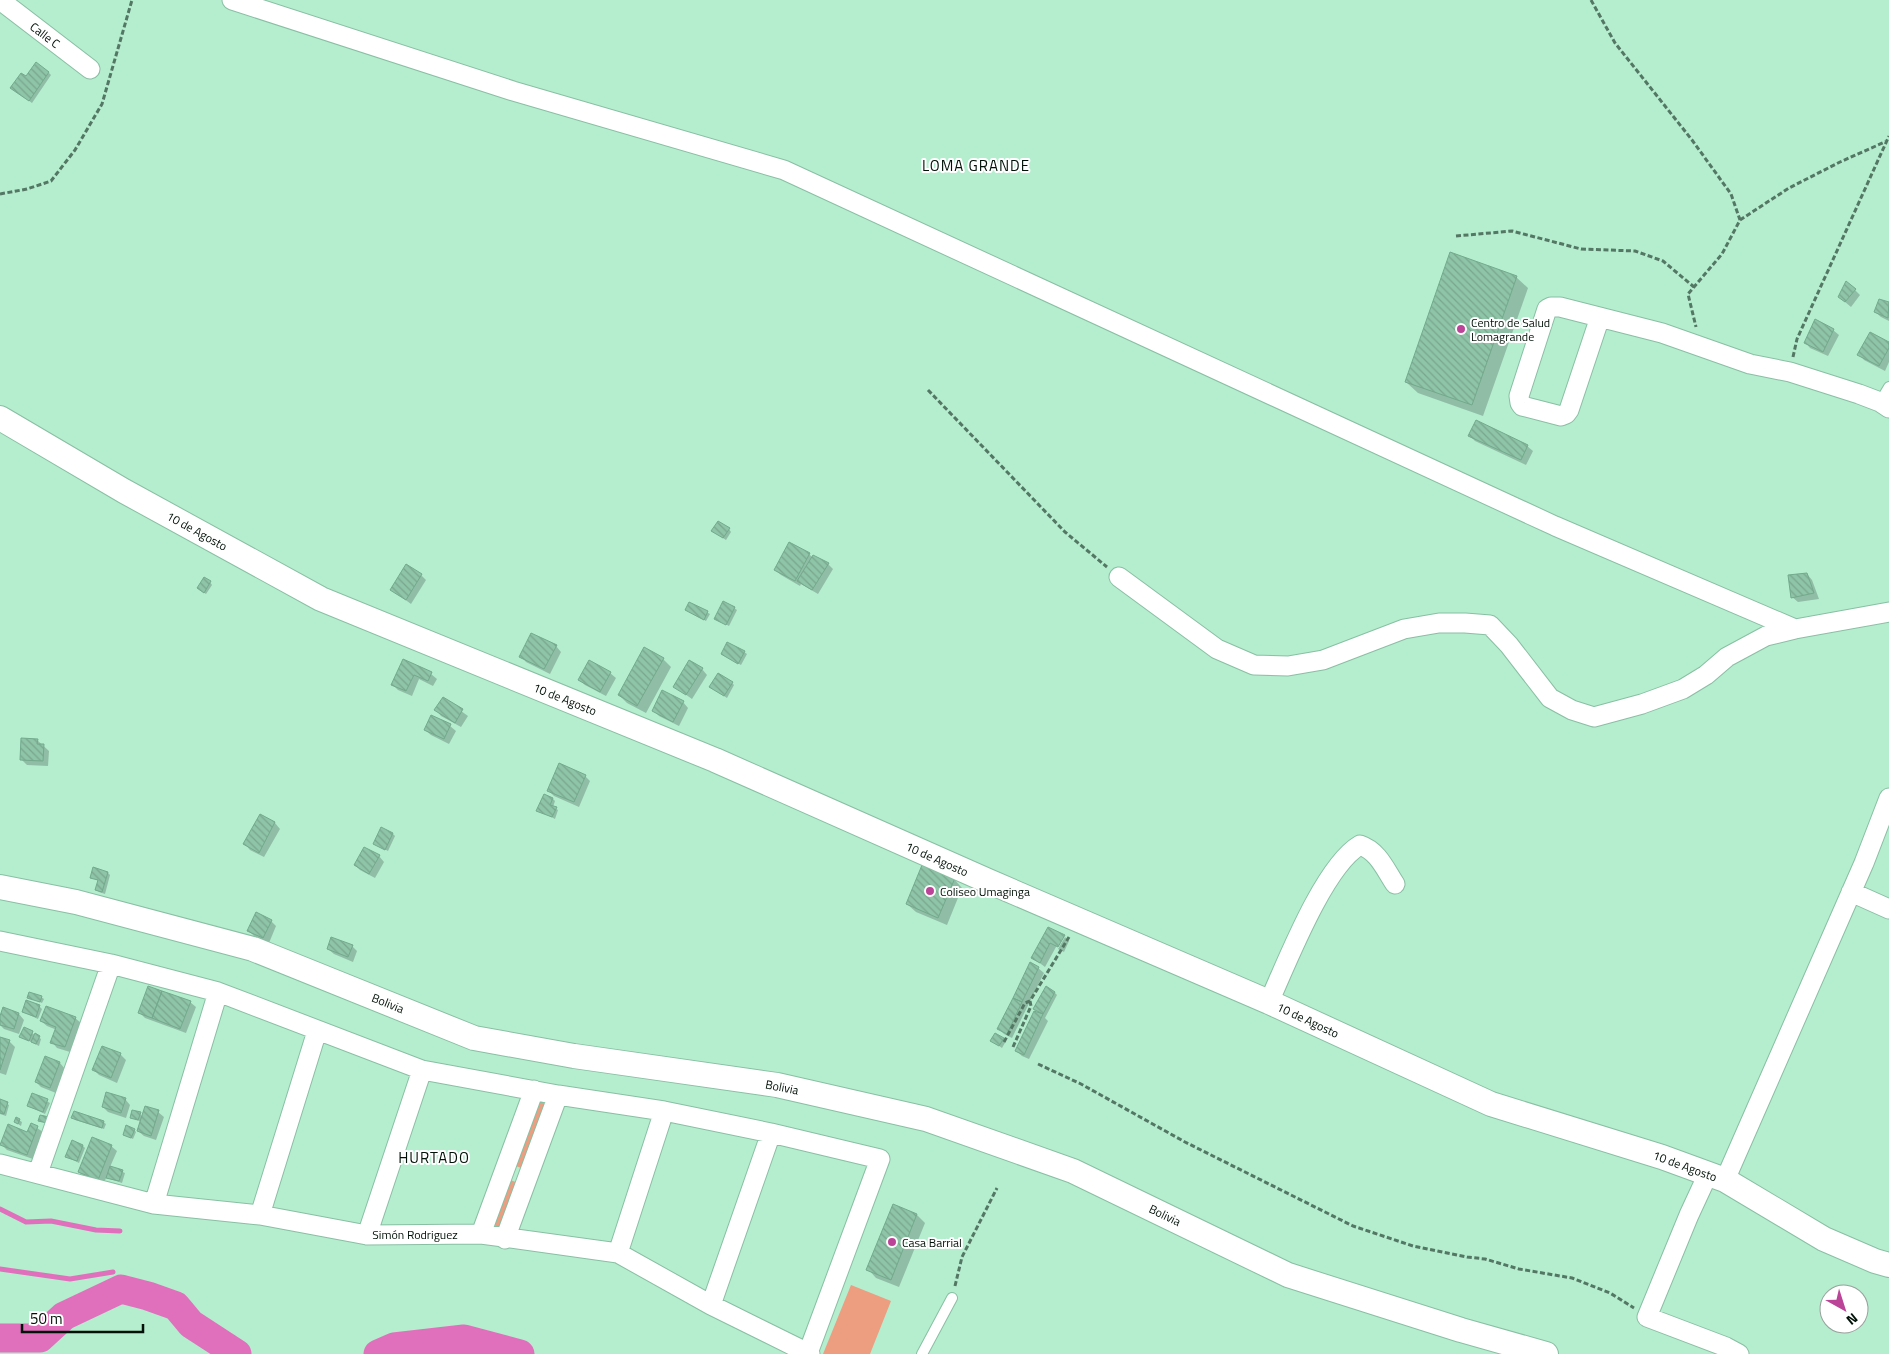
<svg xmlns="http://www.w3.org/2000/svg" width="1889" height="1354" font-family="'Titillium Web',sans-serif">
<defs>
<pattern id="building-back-hatch" width="6" height="6" patternUnits="userSpaceOnUse" patternTransform="scale(1.25)"><rect width="6" height="6" fill="#8ec4a7"/><path d="M-1 5l2 2M0 0l6 6M5-1l2 2" fill="none" stroke="#79a78e"/></pattern>
</defs>
<rect width="100%" height="100%" fill="#b5edcf"/>
<path fill="#ed9d80" d="M536,1099L547,1103L524,1169L513,1165Z
M508,1179L518,1183L502,1228L491,1224Z
M851,1285L891,1301L870,1354H823Z"/>
<path fill="#0003" d="M49,73L51,75L32,103L14,90L26,78Z
M1516,277L1528,288L1483,416L1418,393L1406,382Z
M1855,290L1860,295L1851,307L1839,297Z
M1880,301L1889,303V321L1881,317L1875,312Z
M1833,330L1839,335L1828,356L1810,348L1805,342Z
M1889,344V362L1885,371L1864,360L1859,354Z
M1470,436L1527,446L1533,451L1526,465L1475,441Z
M729,529L731,532L726,540L715,533Z
M809,554L813,558L828,564L833,569L818,594L801,584L800,586L781,575L775,570Z
M1807,574L1812,580L1819,599L1798,602L1792,597Z
M421,575L426,580L411,604L392,590Z
M210,582L212,585L206,594L200,590Z
M690,603L710,614L706,621L689,612Z
M734,608L737,610L729,626L716,619Z
M556,646L561,652L550,674L526,662L521,656Z
M744,652L747,654L741,665L722,654Z
M663,659L671,667L646,713L627,703L619,695Z
M403,661L431,674L437,679L433,686L419,679L412,696L398,690L392,684Z
M702,669L707,675L692,699L675,687Z
M610,673L616,678L606,696L585,685L579,680Z
M732,683L734,685L727,698L713,689Z
M443,698L468,716L461,727L441,716L436,710Z
M683,702L688,708L679,726L659,716L654,711Z
M450,726L456,731L449,744L431,735L425,730Z
M37,740L49,751L48,766L27,765L21,759Z
M585,776L590,781L579,807L554,796L548,790Z
M553,799L555,801L553,807L558,810L555,819L538,810Z
M261,816L275,823L280,829L264,857L250,850L245,844Z
M393,834L395,836L388,851L375,844Z
M379,856L384,862L375,878L360,870L355,865Z
M108,873L110,875L105,894L99,892L96,890L99,881L91,877Z
M954,879L962,888L947,925L916,912L907,904Z
M271,921L276,926L269,943L254,936L249,931Z
M1049,928L1062,936L1045,967L1033,958Z
M1065,937L1069,941L1064,952L1058,949Z
M352,946L357,951L353,962L334,954L328,949Z
M1031,964L1038,968L1044,973L1012,1038L1004,1034L999,1029Z
M1055,993L1057,995L1045,1018L1048,1021L1029,1059L1022,1056L1016,1051L1040,1014L1035,1009Z
M28,997H41L44,999L42,1003Z
M190,1002L196,1007L186,1033L145,1018L140,1013Z
M39,1006L42,1009L38,1019L23,1012Z
M4,1009L19,1014L24,1020L19,1034L4,1029L0,1025Z
M75,1018L81,1023L70,1052L57,1048L52,1042L57,1030L47,1026L41,1021Z
M32,1033L41,1039L39,1046L21,1037Z
M0,1038L9,1041L15,1047L6,1075L0,1073Z
M1003,1039L1006,1041L1002,1048L992,1041Z
M103,1047L121,1055L126,1060L117,1083L99,1075L94,1070Z
M45,1058L60,1063L65,1069L56,1093L41,1087L36,1082Z
M33,1094L50,1103L45,1114L28,1106Z
M125,1099L130,1105L126,1118L108,1112L103,1107Z
M0,1100L9,1105L6,1116L0,1114Z
M158,1112L164,1117L156,1140L144,1136L138,1131L141,1122L131,1117L140,1114L143,1117Z
M73,1117L103,1122L106,1124L104,1129L75,1120Z
M17,1119L22,1122L21,1126L15,1122Z
M31,1124L43,1132L33,1159L7,1150L1,1144L27,1133Z
M134,1130L136,1132L133,1139L124,1135Z
M83,1146L85,1148L79,1163L67,1157Z
M111,1146L117,1151L110,1167L125,1173L122,1183L110,1179L107,1176L103,1185L85,1178L79,1172Z
M894,1206L917,1215L925,1223L899,1287L876,1278L868,1269Z"/>
<g fill="none" stroke-linecap="round" stroke-linejoin="round">
<path stroke="#e070bc" stroke-width="5" d="M0,1209L26,1222L51,1221L96,1230L120,1231
M0,1269L70,1279L113,1272"/>
<path stroke="#e070bc" stroke-width="29" d="M0,1338H40L64,1316L121,1289L148,1296L176,1306L191,1324L237,1354
M378,1354L394,1347L464,1339L520,1354"/>
</g>
<path fill="url(#building-back-hatch)" stroke="#73a98d" d="M36,62L49,72L29,101L10,88L21,73L26,76Z
M1450,252L1517,276L1472,405L1405,382Z
M1846,281L1856,289L1845,302L1838,297Z
M1879,299L1889,302L1888,318L1874,312Z
M1815,319L1834,329L1823,352L1804,343Z
M1870,332L1889,342V348L1879,366L1857,355Z
M1476,420L1528,445L1521,460L1468,436Z
M718,521L730,528L723,538L711,531Z
M789,542L810,553L795,581L774,570Z
M813,555L829,563L812,590L797,581Z
M406,564L422,574L406,600L390,590Z
M1807,573L1814,593L1791,598L1788,575Z
M204,577L211,581L204,593L197,588Z
M723,601L735,607L726,625L714,619Z
M689,602L708,611L704,620L685,610Z
M531,633L557,645L544,669L519,657Z
M727,642L745,651L738,664L721,654Z
M644,647L664,658L637,706L618,695Z
M403,659L432,672L428,681L414,675L406,691L391,685Z
M589,660L611,672L600,692L578,680Z
M689,660L703,668L686,695L673,687Z
M718,673L733,682L724,696L709,687Z
M662,690L684,701L673,722L652,711Z
M443,697L463,709L455,723L434,710Z
M431,715L451,724L444,739L424,730Z
M21,738L38,739L37,744H44L43,761L20,760Z
M559,763L586,775L574,802L547,791Z
M544,794L553,798L550,805L557,807L552,817L536,811Z
M260,814L275,822L259,853L243,844Z
M381,827L393,833L385,850L373,844Z
M364,847L380,855L369,874L354,865Z
M922,865L955,878L938,918L906,904Z
M93,867L108,872L102,892L95,890L98,880L90,878Z
M256,912L272,920L263,938L247,931Z
M1048,927L1065,935L1058,947L1050,943L1040,963L1031,958Z
M331,937L353,945L348,957L327,949Z
M1030,962L1039,967L1022,1002L1013,998Z
M148,986L162,991L152,1018L138,1013Z
M1046,986L1055,992L1043,1014L1033,1009Z
M162,991L191,1001L180,1029L152,1018Z
M29,992L42,996L40,1002L27,998Z
M1013,998L1022,1002L1007,1034L997,1029Z
M26,1000L40,1005L36,1017L22,1012Z
M46,1006L76,1017L65,1047L50,1043L56,1027L40,1021Z
M3,1007L19,1013L14,1029L0,1025V1016Z
M1034,1011L1043,1014L1024,1055L1015,1051Z
M24,1027L33,1031L29,1041L19,1037Z
M35,1033L40,1036L36,1044L31,1042Z
M995,1033L1004,1038L999,1046L990,1041Z
M0,1037L10,1040L0,1070Z
M102,1046L121,1053L111,1078L92,1070Z
M45,1056L60,1062L50,1088L35,1082Z
M106,1092L126,1098L121,1113L102,1107Z
M32,1093L48,1099L43,1112L27,1106Z
M0,1099L8,1102L4,1114L0,1113Z
M145,1106L159,1110L151,1136L137,1131Z
M132,1110L141,1112L138,1120L130,1118Z
M74,1111L104,1121L102,1128L71,1118Z
M40,1115L49,1117L47,1123L38,1121Z
M16,1117L20,1119L18,1124L14,1122Z
M31,1123L38,1126L27,1155L0,1145L8,1124L27,1132Z
M126,1125L135,1129L131,1138L123,1135Z
M92,1137L112,1145L98,1180L78,1172Z
M72,1140L83,1145L77,1161L65,1157Z
M110,1166L123,1170L119,1181L106,1178Z
M893,1204L917,1214L891,1280L866,1270Z"/>
<g fill="none" stroke-linecap="round" stroke-linejoin="round">
<g stroke="#89bfa3" stroke-width="12">
<path id="service" d="M1880,402L1889,387
M922,1354L952,1298"/>
</g>
<g stroke="#89bfa3" stroke-width="21">
<path id="minor" d="M0,0L90,69
M232,0L513,91L784,170L1555,526L1795,629
M1600,317L1569,410L1566,414L1561,416L1522,406L1520,403L1519,396L1547,309L1551,307H1560L1662,333L1750,364L1790,372L1859,394L1880,402L1889,408
M1119,577L1217,649L1254,665L1288,666L1323,660L1404,629L1439,623H1465L1490,625L1509,645L1550,698L1572,710L1594,717L1642,704L1683,689L1706,675L1727,657L1766,636L1795,629L1889,612
M1851,892L1889,909
M0,941L111,964L218,992L422,1070L558,1095L664,1111L771,1133L880,1159L808,1353
M1269,1002C1287,962 1324,866 1360,845C1378,851 1385,869 1395,884
M0,1164L154,1204L260,1215L367,1235L481,1234L618,1253L711,1305L810,1354
M38,1173L111,964
M1708,1174L1689,1215L1647,1317L1726,1347L1739,1354
M1725,1180L1864,863L1889,798
M154,1204L218,992
M260,1215L317,1031
M481,1234L534,1090
M367,1235L422,1070
M505,1239L558,1095
M618,1253L664,1111
M711,1305L771,1133"/>
</g>
<g stroke="#89bfa3" stroke-width="26">
<path id="tertiary" d="M0,418L124,491L321,599L715,760L988,881L1269,1002L1491,1104L1662,1157L1725,1180L1824,1239L1875,1261L1889,1265
M0,887L76,902L253,949L474,1038L574,1056L777,1085L926,1119L1073,1171L1288,1275L1461,1330L1546,1354"/>
</g>
<path stroke="#547763" stroke-width="3" stroke-dasharray="5 2.5" stroke-linecap="butt" d="M1591,0L1615,43L1692,140L1731,194L1740,220L1722,254L1688,294L1696,327
M0,194L27,189L51,181L75,150L102,104L132,0
M1740,220L1789,188L1840,162L1887,141
M1456,236L1512,231L1581,249L1635,251L1663,261L1694,287
M1793,357L1797,339L1889,136
M928,390L1065,532L1107,567
M1004,1042L1025,1003L1030,1001L1069,937
M1013,1047L1031,1006L1030,1001
M1038,1064L1081,1084L1185,1142L1353,1226L1413,1246L1467,1257L1485,1259L1519,1269L1572,1278L1610,1293L1634,1308
M955,1286L962,1257L997,1188"/>
<use href="#service" stroke="#fff" stroke-width="10"/>
<use href="#minor" stroke="#fff" stroke-width="19"/>
<use href="#tertiary" stroke="#fff" stroke-width="24"/>
</g>
<g fill="#b49" stroke="#fff" stroke-width="2">
<circle cx="1461" cy="329" r="5"/>
<circle cx="930" cy="891" r="5"/>
<circle cx="892" cy="1242" r="5"/>
</g>
<g text-anchor="middle" dominant-baseline="central" stroke-width="4" stroke-linejoin="round" paint-order="stroke">
<g font-size="12" fill="#001107" stroke="#fff">
<text transform="translate(45 35) rotate(37)">Calle C</text>
<text transform="translate(197 531) rotate(29)">10 de Agosto</text>
<text transform="translate(565 699) rotate(22)">10 de Agosto</text>
<text transform="translate(937 859) rotate(24)">10 de Agosto</text>
<text transform="translate(388 1003) rotate(22)">Bolivia</text>
<text transform="translate(1308 1020) rotate(25)">10 de Agosto</text>
<text transform="translate(782 1087) rotate(11)">Bolivia</text>
<text transform="translate(1685 1166) rotate(20)">10 de Agosto</text>
<text transform="translate(1165 1215) rotate(26)">Bolivia</text>
<text x="415" y="1234">Simón Rodriguez</text>
</g>
<g font-size="12" fill="#001107" stroke="#fff" text-anchor="start">
<text x="1471" y="322">Centro de Salud<tspan x="1471" dy="14">Lomagrande</tspan></text>
<text x="940" y="891">Coliseo Umaginga</text>
<text x="902" y="1242">Casa Barrial</text>
</g>
<g font-size="15" letter-spacing="1" fill="#001107" stroke="#fff">
<text x="976" y="165">LOMA GRANDE</text>
<text x="434" y="1157">HURTADO</text>
</g>
</g>
<g transform="translate(1844 1309) rotate(141)"><circle r="24" fill="#ffffff" stroke="#99a09c"/>
<path d="M0-4L9 19L0 12L-9 19Z" fill="#bb4499"/>
<text y="-8" font-size="14" font-weight="bold" text-anchor="middle" fill="#001107">N</text>
</g>
<path d="M22 1324v8h121v-8" fill="none" stroke="#001107" stroke-width="2.5"/>
<text x="30" y="1324" font-size="15" fill="#001107" stroke="#ffffff" stroke-width="4" paint-order="stroke">50 m</text>
</svg>
